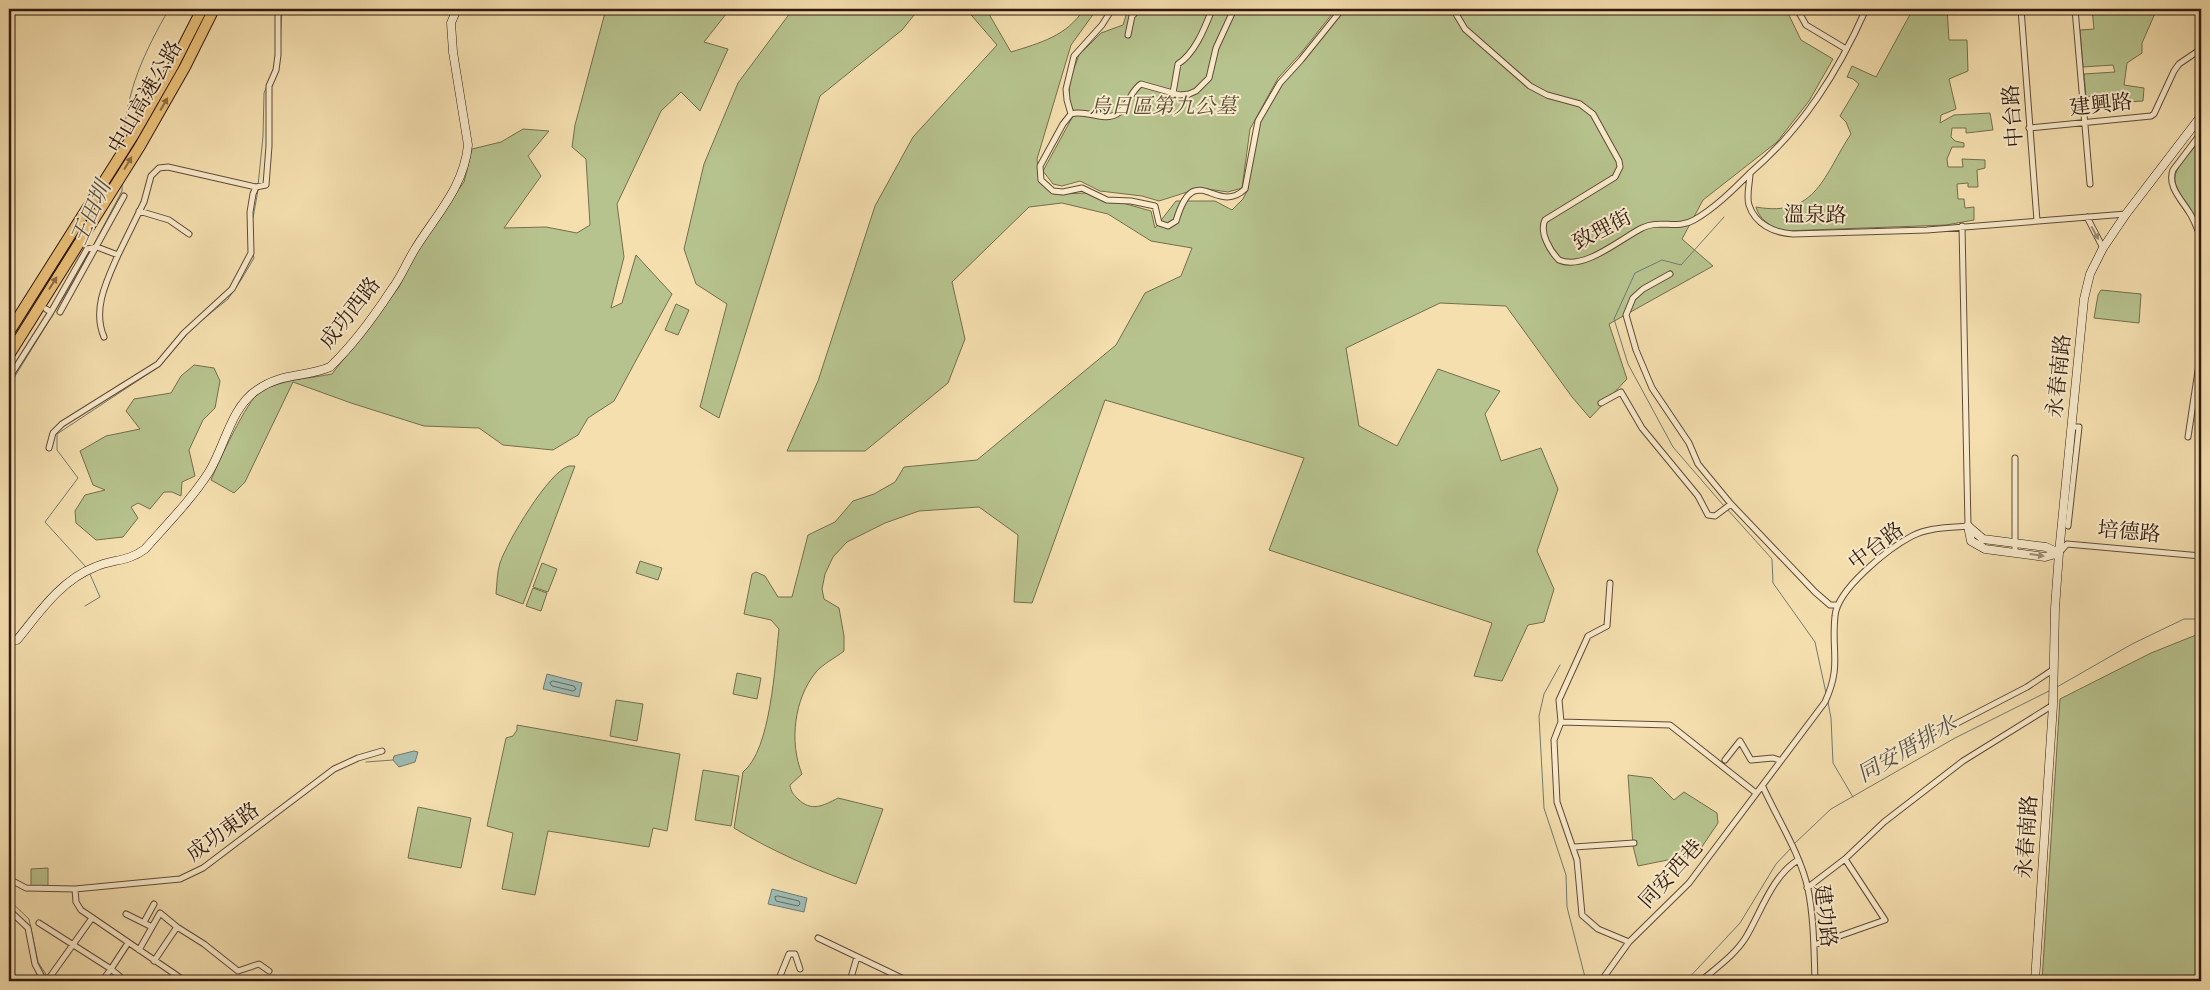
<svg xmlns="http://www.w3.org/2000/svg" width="2210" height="990" font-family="'IM FELL Double Pica','Noto Serif TC',serif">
<rect width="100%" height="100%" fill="#f5dfaf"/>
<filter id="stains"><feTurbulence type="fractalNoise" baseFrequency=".004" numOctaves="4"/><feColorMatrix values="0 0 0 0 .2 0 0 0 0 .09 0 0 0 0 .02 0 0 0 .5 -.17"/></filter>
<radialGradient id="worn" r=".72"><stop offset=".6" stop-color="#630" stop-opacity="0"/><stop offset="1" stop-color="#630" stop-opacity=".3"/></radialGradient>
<path fill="#b7c38e" stroke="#746e4e" d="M606,9H730L704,42L728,49L700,111L681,92L661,111L617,204L624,257L611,308L622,303L636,255L672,294L614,401L588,418L578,435L553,450L503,445L479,428L424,426L351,403L293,382L245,482L234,493L211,480C218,463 247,400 260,392C282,379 307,379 332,374L399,287L419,244L464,182L472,149L501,142L523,129L549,131L528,156L541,176L504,228L546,227L577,233L590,225L586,159L572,147L575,125Z
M793,9H919L902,30L820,96L719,418L700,407L727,304L696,284L684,249L704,164L738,83Z
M966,9H986L1011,52C1040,43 1067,36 1084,9H1097L1071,45L1037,159L1039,179L1059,194L1087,193L1151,211L1155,228L1176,201H1215L1232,210L1243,199L1248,189L1255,131L1283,80L1342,9H1786L1801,40L1833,59L1809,101L1777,142L1703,200L1682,239L1713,266L1609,324L1627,379L1590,418L1572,397L1506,306L1440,303L1346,348L1359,426L1397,446L1438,369L1500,391L1485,414L1501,461L1541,448L1558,489L1537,551L1554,589L1544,622L1528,625L1502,681L1474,676L1492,623L1269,550L1304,458L1105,400L1032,603L1014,602L1018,535L979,507L919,511L885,523L847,542L833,557L825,574L822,589L824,599L839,608L844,636V651C835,658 823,664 816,672C794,699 789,742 802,774L790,785C791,792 793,794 798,799C811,812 823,806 838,798L883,809L856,884C813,869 772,851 734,828L743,772C771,750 775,664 779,629L771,620L744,614L752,574L756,572L765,576L778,597H792L808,535L835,522L853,501L874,494L895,482L904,467L977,460L1116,345L1145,293L1181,276L1192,248L1151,241L1108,214L1062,203L1029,207L952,282L965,339L948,383L865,451H787L818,381L875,206L913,137L997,45Z
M1128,9H1336L1301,53L1278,78L1250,129L1242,188L1228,192L1200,188L1159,201L1142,196L1100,191L1080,181L1062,186L1053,184L1043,171L1073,116L1069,96L1070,79L1079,55L1101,33L1123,25Z
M1913,9H1947L1949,40H1967L1968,71L1949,79L1956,109L1941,115L1940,123L1954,115L1990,113L1993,130L1966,133V128H1952L1951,137L1955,141L1964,143V147H1952L1947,159L1948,167H1963L1962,159L1985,160V168L1977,170L1978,187H1968V183L1957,184L1958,199H1964L1965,208L1974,207V220L1946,225L1782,231C1770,226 1759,219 1756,207C1817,218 1824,174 1851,134L1846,122L1840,116L1859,84L1853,79L1847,77L1852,66L1876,77Z
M2092,9H2157L2142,43V53L2127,63L2124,85L2144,88L2143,101L2096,104V95L2086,97L2084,74L2115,72L2113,65L2083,67L2080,30L2094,29Z
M2201,139V216L2196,218C2166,174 2168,180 2201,139Z
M2101,290L2141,294L2139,323L2094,318L2098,295Z
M676,304L689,310L678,335L665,330Z
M194,365L214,368L220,381L215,408L203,420L189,450L195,476L182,482L181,496L172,492H164L150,509L138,503L131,507L138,518L123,537L96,540L76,523L75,511L85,495L105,490L93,485L80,451L106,436L140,429L126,411L134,399L171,393L181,376Z
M569,466H575L523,604L496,594C497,584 497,572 500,563C507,542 549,471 569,466Z
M640,561L662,568L658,580L636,573Z
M542,563L557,569L548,592L533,587Z
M533,588L547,593L541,611L526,606Z
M2201,633V981H2042L2060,699L2151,653Z
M737,673L761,678L757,699L733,694Z
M616,700L643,704L637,741L610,736Z
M517,725L680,754L667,831L653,828L649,847L548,831L535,895L502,889L513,833L487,826L506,738L513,736L517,730Z
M703,770L739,776L731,826L695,820Z
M1628,775L1652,778L1674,800L1684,792L1717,813L1718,823L1697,854L1638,866L1633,846Z
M418,807L471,818L461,868L408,858Z
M48,868V887H31V869Z"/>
<path fill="#9ebbb3" stroke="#727a71" d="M547,674L582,683L579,697L543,689Z
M414,751L418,752L415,762L399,767L393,760L394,756Z
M772,889L807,898L804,912L768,904Z"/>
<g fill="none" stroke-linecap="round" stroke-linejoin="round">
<path stroke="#676a60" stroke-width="1" d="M553,681L574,686L576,689L573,691L552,686L550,683Z
M778,896L799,901L800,904L798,906L776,901L775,897Z"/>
<path stroke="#727a71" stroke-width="1" d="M280,45L282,9
M124,141C125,92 145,51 169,9
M258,186L263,136L264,93L273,72
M253,218L258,190
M94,244L122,191V183
M202,320L228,299L241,280L254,258L253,254
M9,386L79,272
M1724,506L1673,447L1628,364L1614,319L1635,273L1662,260L1681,265L1724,217
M1727,509L1772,559L1773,583L1815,642L1826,693
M86,567L45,522L78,478L57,450V434L160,366L188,333
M85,606L100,597L89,572
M1560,665L1544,694L1539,716L1544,808L1566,875L1567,907L1586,981
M2057,687L2132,644L2184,619H2201
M1828,702L1831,718L1833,763L1853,797
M366,762L393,760
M1794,844L1831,809L1955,738L2051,690
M9,900L29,919L38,962L47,976
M1686,981L1740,923L1776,864L1792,847"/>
<g stroke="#614a36" stroke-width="7">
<path id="street" d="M1234,9L1216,48L1209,78L1196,91L1189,94L1180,95L1141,84C1130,91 1128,108 1117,114C1103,122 1086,109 1071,114L1063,124L1040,166L1041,180L1053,191L1063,192L1082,188L1107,200L1131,201L1155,206L1159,223L1168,226L1176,221C1195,157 1216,217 1245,189L1258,121L1280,83L1301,60L1342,9
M1453,9L1465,29L1530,86L1547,95L1580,104L1593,114L1619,161L1620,167L1615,177L1545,220C1539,232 1550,251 1559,260C1584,271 1620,239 1642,228C1659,219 1677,230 1694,220C1715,208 1733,190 1750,173
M1797,9L1806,25L1846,49
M1866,9C1838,72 1803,128 1750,173C1750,182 1746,196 1749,205C1755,224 1774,233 1793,234L1927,230L2126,214
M2021,9L2037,221
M2075,9L2090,184
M1128,35L1132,16L1139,9
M1173,93L1178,64C1194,54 1204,30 1211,12L1215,9L1234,10
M1071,114L1067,100L1066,89L1074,56L1102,25L1112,9
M2029,128L2151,116L2154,114L2174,71L2179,64L2201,49
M2201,133L2173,170C2167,186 2181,199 2189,212C2194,219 2197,229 2201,237
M139,211L169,220L189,234
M2087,217L2103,248
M1670,274L1643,289L1633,298L1626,315L1636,350L1652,388L1689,443L1698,464L1731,504L1815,592L1830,605H1838
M46,309L51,312L87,249L97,247L118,255L144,202L151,176L159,168L168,167L256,187L266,185L269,146V86L276,70L278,55V9
M60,312L124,196
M104,337C92,309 107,280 118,255
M9,378L51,312
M1601,403L1621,392L1642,428L1698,496L1708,515L1715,516L1731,504
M2188,437L2201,351
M49,448L53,433L62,424L158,364L184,333L232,289L251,253L250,212L253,194L256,187
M2015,458V552
M2068,526L2079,427H2071
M2059,553L2067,544L2201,556
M1610,583L1607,626L1588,636L1559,700L1561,722L1554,740L1557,802L1577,860L1582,915L1598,929L1629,942
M1561,722L1670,725L1756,793
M1942,731L2027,687L2054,669
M1725,760L1740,741L1751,760L1773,758L1779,760
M1763,787C1778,820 1800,853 1808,889C1814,919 1814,951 1815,981
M1574,847L1634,843
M9,879L26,888L75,889L180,879L203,868L334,769L358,758L382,751
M1807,888L1845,859L1884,822L1963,761L2053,705
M75,889L76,902L81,910L185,981
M9,910L28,928L35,964L44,981
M126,914L152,927
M144,922L154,904
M39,923L111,969L128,943
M818,938L908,981
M1814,945L1885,920L1845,859
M139,950L160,913L177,927
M154,961L177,927L204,944L238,971L259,964L269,971
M47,981L92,918
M102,981L111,969L125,981
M778,981L789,954H795L800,969
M850,981L857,957
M1601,981L1629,942L1689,883L1825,702C1842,665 1831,652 1835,616C1837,589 1889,548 1912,536C1930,527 1949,528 1968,526L1962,226
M1701,981C1716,968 1735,955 1746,937C1761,912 1772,876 1798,860"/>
</g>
<g stroke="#30190e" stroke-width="9">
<path id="secondary" d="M1968,526L1971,541L1985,549L2045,557L2059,553
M1968,526L1983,539L2046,547L2059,553
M9,642L17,640C39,613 61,580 95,567C113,559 128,562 145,549C167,524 191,500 209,472C225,446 231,407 257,390C283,372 304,378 330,367C352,346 375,315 392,289C401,277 407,262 415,249C436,215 464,187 468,145L453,52L451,23L457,9
M2035,981L2053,705L2055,608L2059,553L2084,299L2090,274L2103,248L2126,214L2201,116"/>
</g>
<g stroke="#30190e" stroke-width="12">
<path id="highway" d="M9,332L134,134L173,66L202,9
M9,355L140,146L185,67L214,9"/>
</g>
<use href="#street" stroke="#f8eacb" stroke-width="5"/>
<use href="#secondary" stroke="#f8eacb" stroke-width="8"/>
<use href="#highway" stroke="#eac078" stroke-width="10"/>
<path stroke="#30190e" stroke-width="1" stroke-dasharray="9 9" stroke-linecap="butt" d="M9,32L17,9"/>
</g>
<defs><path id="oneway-solid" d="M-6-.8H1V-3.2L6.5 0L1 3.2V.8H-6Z" transform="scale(1.25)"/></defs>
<g fill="#8d6c43">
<use href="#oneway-solid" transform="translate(164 104) rotate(-60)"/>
<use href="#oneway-solid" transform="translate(128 163) rotate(-59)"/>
<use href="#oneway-solid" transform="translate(53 283) rotate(-58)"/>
</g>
<g fill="#9e8c76">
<use href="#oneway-solid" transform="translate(2095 233) rotate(62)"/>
<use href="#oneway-solid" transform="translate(2037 555) rotate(8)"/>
</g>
<g text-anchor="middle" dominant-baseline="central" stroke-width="4" stroke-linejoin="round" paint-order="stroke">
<g font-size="21" fill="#30190e" stroke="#f8eacb">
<text transform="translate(145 97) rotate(-60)">中山高速公路</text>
<text transform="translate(2101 105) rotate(-6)">建興路</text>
<text transform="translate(2013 116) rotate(-94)">中台路</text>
<text transform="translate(1815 215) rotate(1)">溫泉路</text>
<text transform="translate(1602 230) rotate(-27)">致理街</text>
<text transform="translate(350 313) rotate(-52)">成功西路</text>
<text transform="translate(2059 376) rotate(-84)">永春南路</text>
<text transform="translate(2129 532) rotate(5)">培德路</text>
<text transform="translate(1876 546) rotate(-37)">中台路</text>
<text transform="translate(223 832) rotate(-36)">成功東路</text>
<text transform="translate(2027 837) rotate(-86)">永春南路</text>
<text transform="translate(1671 874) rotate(-48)">同安西巷</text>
<text transform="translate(1825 916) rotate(83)">建功路</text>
</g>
<g font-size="21" font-style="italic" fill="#584c34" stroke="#f8eacb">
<text x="1163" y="106">烏日區第九公墓</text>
</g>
<g font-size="22" font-style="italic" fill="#565248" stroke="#f8eacb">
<text transform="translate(91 213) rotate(-66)">王田圳</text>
<text transform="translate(1907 749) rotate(-30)">同安厝排水</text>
</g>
</g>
<rect width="2210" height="990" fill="none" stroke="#f5dfaf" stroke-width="30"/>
<rect x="10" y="10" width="2190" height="970" fill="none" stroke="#30190e" stroke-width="2.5"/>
<rect x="15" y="15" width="2180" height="960" fill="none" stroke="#30190e"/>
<rect width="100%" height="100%" filter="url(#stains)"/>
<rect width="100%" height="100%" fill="url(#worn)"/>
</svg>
